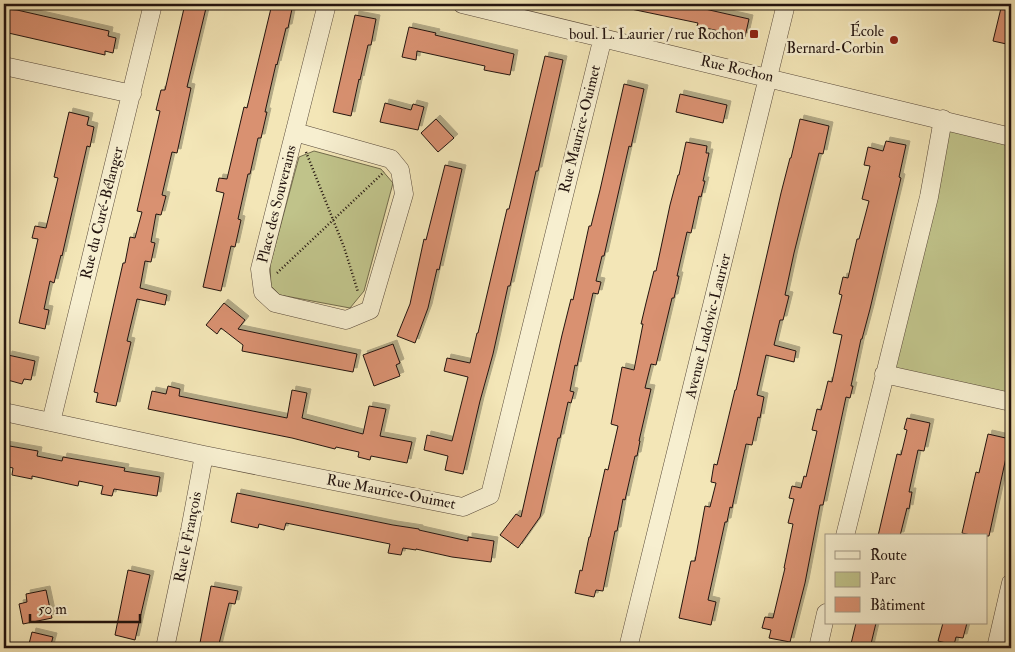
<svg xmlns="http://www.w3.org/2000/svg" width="1015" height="652" font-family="'IM FELL Double Pica',serif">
<defs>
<filter id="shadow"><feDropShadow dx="4" dy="-4" stdDeviation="0" flood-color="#0004"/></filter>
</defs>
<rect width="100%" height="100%" fill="#f3e6b7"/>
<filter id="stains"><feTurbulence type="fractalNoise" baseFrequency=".004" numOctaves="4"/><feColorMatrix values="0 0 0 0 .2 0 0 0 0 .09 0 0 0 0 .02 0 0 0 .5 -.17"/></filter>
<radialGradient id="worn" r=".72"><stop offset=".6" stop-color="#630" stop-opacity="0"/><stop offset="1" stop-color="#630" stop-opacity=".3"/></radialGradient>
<path fill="#c0c38a" stroke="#726c4c" d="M946,120L1011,136V402L888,374Z
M314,151L381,169L393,183L364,291L350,308L280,295L271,286L270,265L299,157Z"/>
<path fill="#d99171" stroke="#23140f" filter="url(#shadow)" d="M185,4H207L187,87L191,88L177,153L172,152L162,195L166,196L161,215L156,214L151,242L155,243L151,262L145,261L140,288L167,295L165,305L137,299L127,341L131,342L116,406L96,402L98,393L94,392L123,263H125L130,237L135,238L142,212L137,211L160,111L156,110L161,90H165Z
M272,4H293L288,28H286L277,65L276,64L265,112H267L261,138H258L250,174H248L238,219L241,220L235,247L231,246L221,291L203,287L224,193L216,191L219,178L227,179L244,107L247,108Z
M631,4H683L749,19L745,37L697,26L698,23L631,9Z
M1002,4H1011V45L993,41Z
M4,9L17,10L109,31L108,36L116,38L113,53L105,51V55L4,32Z
M355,15L376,19L371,45H368L360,80L359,79L351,116L333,112Z
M409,27L436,33L435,35L514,54L510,75L484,70L485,66L417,51L416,60L402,57Z
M545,56L563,60L538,171H536L510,286H508L493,354L480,401L463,474L445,470L448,456L424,450L427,435L452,441L468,377L444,371L447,358L470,363L477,333H478L507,209H509Z
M624,84L644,89L631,147L629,146L604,256H602L596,281L601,282L598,294L593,293L577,366L575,365L570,391L574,392L571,403L568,402L560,438H558L540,517L518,548L500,535L516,514L521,517L562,335L571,299L573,300L589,226H591L600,190Z
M680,94L727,105L723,123L676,112Z
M385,103L411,110L413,104L424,107L418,130L380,122Z
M69,112L89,117L87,125L94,127L90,147L87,146L62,256L61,255L54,283L50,281L44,309L49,310L45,329L19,323L38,239L32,238L35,226L46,228L58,178L54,177Z
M436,119L454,138L438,152L421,133Z
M800,119L829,126L823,154L819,153L794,253L785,295L789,296L783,320H780L774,345L796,351L794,362L766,355L757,395L764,397L760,418L758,417L752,445L746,444L732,508L730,507L727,522H725L708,600L716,602L711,625L679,618L691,561H695L705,506L710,507L716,483L711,482L714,464L717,465L735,390H736L781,193L790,158H791Z
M886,141L906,145L899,177L901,178L870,309L862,339H861L851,386H853L850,398L846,397L823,505H820L805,583L790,642L769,638L771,630L762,628L765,617L773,618L785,568H784L793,524L788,523L794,499L789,498L792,486L801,488L804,476L806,477L817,431L812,430L817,409L821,410L828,381L832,382L842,335L833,333L842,295L839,294L843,277L848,278L857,239H859L869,201L862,199L870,166L864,165L868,147L883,151Z
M686,142L707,146L706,153H709L703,181H705L701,197L699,196L691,233L687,232L677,276H679L674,298H672L656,365L651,364L645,388L651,389L639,441H640L637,456H635L625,500L623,499L617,531H615L603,591L596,590L594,597L575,593L580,570L582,571L589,537H590L605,469L608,470L618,426L611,424L622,367L634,370L643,324H641L646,303L654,271H656L670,205L678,175H679Z
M445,165L462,169L439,270L437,269L428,308L415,343L397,336L410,304L424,239L426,240Z
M224,303L245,320L238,329L357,354L353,372L242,351L243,345L221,328L217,334L206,325Z
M393,344L400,363L396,365L400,376L374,386L363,355Z
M8,355L35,361L31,380L24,379L22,384L4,379Z
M168,386L180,389L179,396L287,418L292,390L307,393L302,418L363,434L369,406L386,409L380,436L412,442L407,463L371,456L370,460L358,457L359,452L336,447L335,449L292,438L148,409L152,391L166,394Z
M907,418L930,423L924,451L918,450L909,492H912L909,509L907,508L900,536H878L897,454L901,455L907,430L904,429Z
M988,434L1010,439L989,536H975L962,533L976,472L979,473Z
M4,445L38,451L37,456L62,461L63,457L125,468L124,471L160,477L157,496L114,489L112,496L101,494L103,486L79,481L78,486L32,476V479L12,475L13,468L4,466Z
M237,493L393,525L419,529V530L468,541V537L494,541L491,562L452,557L416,549V550L403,548L401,555L388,553L390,544L286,523L284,530L259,524L258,528L231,522Z
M128,570L150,575L135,640L115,635Z
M211,586L238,591L235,604L229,603L218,648H199Z
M46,590L52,618L23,624L19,604L27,602L26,594Z
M856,623H876L870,648H850Z
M943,623H967L963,638L956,637L954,645L938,641Z
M32,632L53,637L50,648H28Z"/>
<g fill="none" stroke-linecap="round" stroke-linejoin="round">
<g stroke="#574839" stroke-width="19">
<path id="street" d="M462,4L1011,137
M4,66L132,94
M295,132L391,159L400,170L404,194L370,310L346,320L275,303L263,292L260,269L327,4
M884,374L1011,402
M4,412L204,455L463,507L490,495L603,37
M51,422L153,4
M845,536L929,197L943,119
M165,648L190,530L204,455
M628,648L786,4
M818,648L826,613
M996,648L1011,583"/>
</g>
<path stroke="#23140f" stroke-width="2.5" stroke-dasharray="1 2.5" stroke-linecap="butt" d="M306,152L344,247L358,292
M277,273L384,172"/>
<use href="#street" stroke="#f7efd0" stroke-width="18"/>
</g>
<g fill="#8f2418" stroke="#f7efd0" stroke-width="2">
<rect x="749" y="29" width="10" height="10" rx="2.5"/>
<circle cx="894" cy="40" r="5"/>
</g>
<g text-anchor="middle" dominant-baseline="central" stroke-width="5" stroke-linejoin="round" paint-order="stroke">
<g font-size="15" fill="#23140f" stroke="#f7efd0" text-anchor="end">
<text x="884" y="31">École<tspan x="884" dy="17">Bernard-Corbin</tspan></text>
<text x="744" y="34">boul. L. Laurier / rue Rochon</text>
</g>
<g font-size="15" fill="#23140f" stroke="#f7efd0">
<text transform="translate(737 69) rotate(13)">Rue Rochon</text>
<text transform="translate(580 129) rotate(-76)">Rue Maurice-Ouimet</text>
<text transform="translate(277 204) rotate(-76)">Place des Souverains</text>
<text transform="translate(102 213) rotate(-76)">Rue du Curé-Bélanger</text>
<text transform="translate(708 326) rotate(-76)">Avenue Ludovic-Laurier</text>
<text transform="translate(391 492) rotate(11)">Rue Maurice-Ouimet</text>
<text transform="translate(188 537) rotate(-79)">Rue le François</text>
</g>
</g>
<rect width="1015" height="652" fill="none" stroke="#f3e6b7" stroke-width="20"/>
<rect x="5" y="5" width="1005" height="642" fill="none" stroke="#23140f" stroke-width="2.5"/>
<rect x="10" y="10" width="995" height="632" fill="none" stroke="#23140f"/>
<rect x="825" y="534" width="162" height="90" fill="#f7efd0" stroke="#a29783"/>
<rect x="835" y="551" width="25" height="8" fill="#f7efd0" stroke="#a29783"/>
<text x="870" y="560" font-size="15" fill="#23140f">Route</text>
<rect x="835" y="572" width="25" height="15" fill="#c0c38a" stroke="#a29783"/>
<text x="870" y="584" font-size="15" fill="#23140f">Parc</text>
<rect x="835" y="597" width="25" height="15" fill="#d99171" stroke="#a29783"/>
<text x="870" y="610" font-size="15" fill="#23140f">Bâtiment</text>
<path d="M30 614v8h110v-8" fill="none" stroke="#23140f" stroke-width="2.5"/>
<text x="38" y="614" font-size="15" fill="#23140f" stroke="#f7efd0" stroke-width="4" paint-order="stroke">50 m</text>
<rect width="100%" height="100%" filter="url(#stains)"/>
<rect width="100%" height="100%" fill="url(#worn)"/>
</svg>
